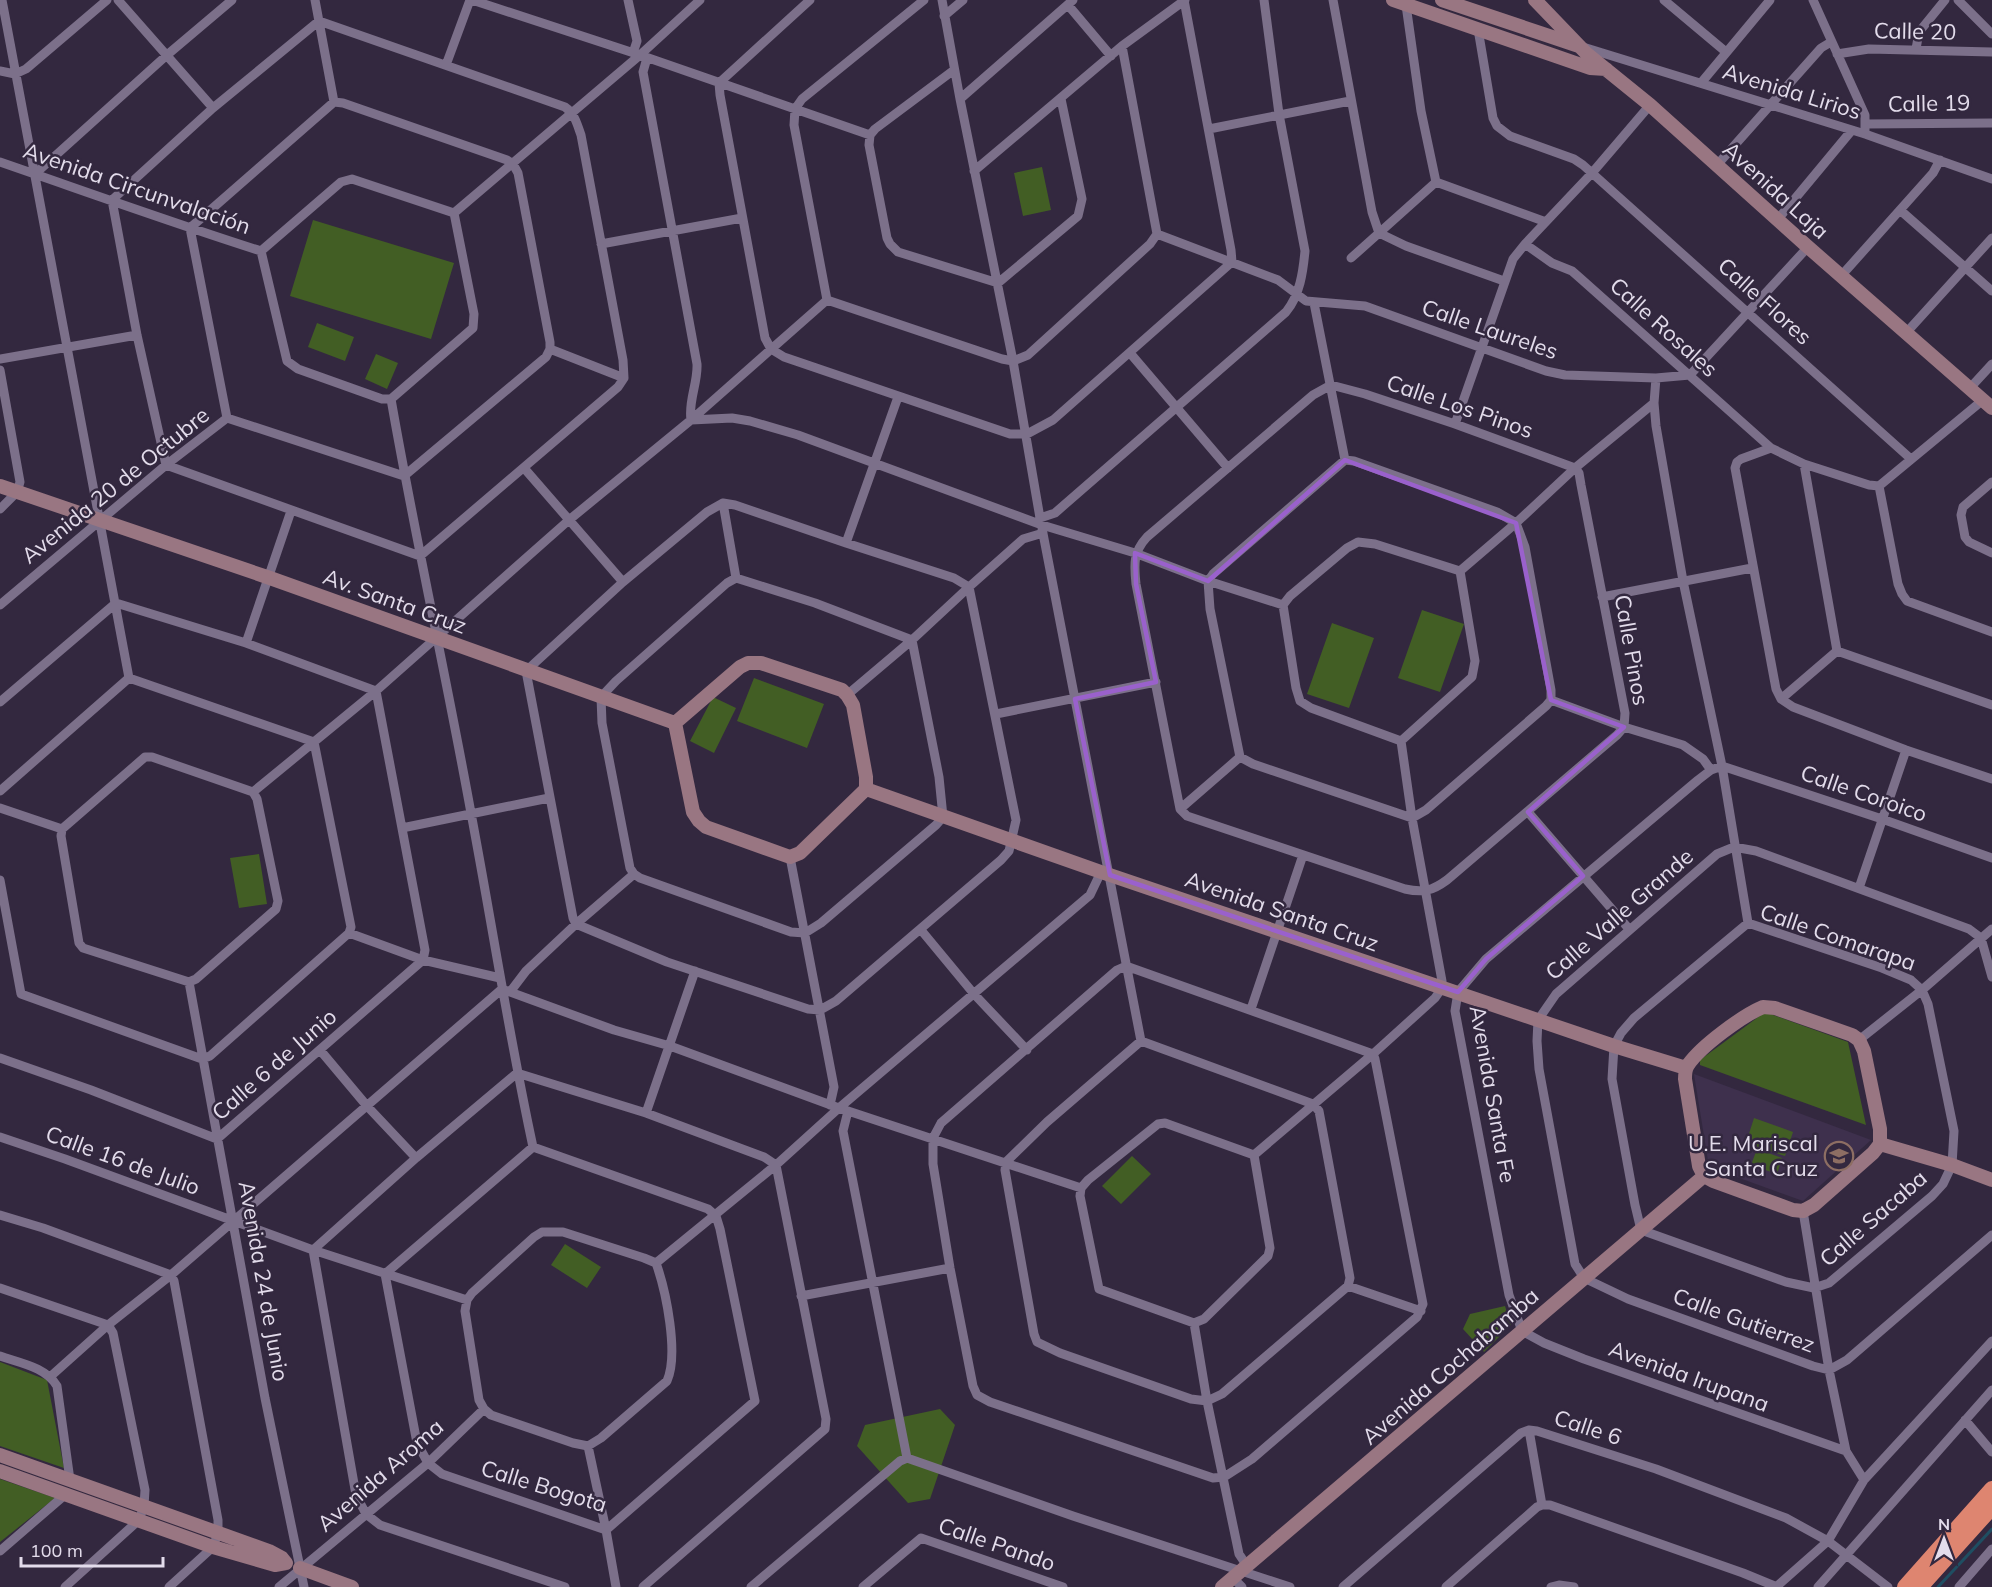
<svg xmlns="http://www.w3.org/2000/svg" width="1992" height="1587" font-family="Mulish,sans-serif">
<rect width="100%" height="100%" fill="#33283f"/>
<path fill="#3e304d" d="M1694,1074L1871,1140L1803,1201L1709,1167Z"/>
<path fill="#425e24" d="M1042,167L1051,210L1023,216L1014,173Z
M313,220L454,263L431,339L290,296Z
M317,323L354,337L345,361L308,347Z
M376,354L398,363L387,389L365,379Z
M1422,610L1464,624L1440,692L1398,678Z
M1332,623L1374,638L1349,708L1307,694Z
M754,678L824,704L807,748L737,721Z
M713,697L736,708L714,753L690,741Z
M259,854L267,904L239,908L230,858Z
M1765,1012L1848,1042L1866,1125L1700,1065V1060Z
M1754,1118L1793,1132L1785,1156L1746,1143Z
M1757,1149L1782,1158L1777,1174L1751,1165Z
M1132,1156L1151,1174L1121,1204L1102,1186Z
M565,1244L601,1267L587,1288L551,1265Z
M1505,1306L1511,1325L1484,1352L1463,1329L1470,1314Z
M0,1362L47,1380L64,1468L0,1446Z
M940,1409L955,1425L930,1499L908,1503L857,1446L865,1425Z
M0,1479L55,1498L0,1542Z"/>
<g fill="none" stroke-linecap="round" stroke-linejoin="round">
<path stroke="#1f4e62" stroke-width="3" d="M1938,1587L1992,1529"/>
<path stroke="#7c708a" stroke-width="9" d="M2,0L129,678
M118,0L213,108
M315,0L334,102
M472,0L640,55L870,135
M628,0L637,41L633,53
M810,0L719,83L720,95L765,338L771,349L784,357L1010,434H1027L1053,420L1232,262L1231,250L1184,0
M942,0L960,99L1013,361L1040,518L1141,1041
M1333,0L1372,212L1379,233L1406,246L1504,281
M1664,0L1726,52
M1813,0L1865,115V134
M1958,0L1992,34
M1068,5L1111,56
M1406,5L1421,111L1436,182L1546,222
M944,16L963,0
M319,21L565,107C575,114 577,124 581,135L623,360L624,378L618,387L420,556L166,465L137,335L112,200L213,108Z
M1478,29L1493,118L1497,126L1510,136L1574,159L1583,165L1911,459
M1583,47L1865,134L1992,179
M1916,49L1919,32L1945,0
M1837,54L1869,49L1992,52
M647,58L643,72L697,364C698,383 688,401 691,420
M446,65L470,0
M954,70L875,129L870,135L869,145L887,238L890,244L898,252L998,283L1078,216L1082,199L1061,99
M0,71L15,74L26,69L107,0
M1701,83L1770,0
M960,99L1073,0
M334,102L343,103L507,160L513,164L518,173L550,342V349L546,357L404,476L227,418L190,228Z
M1867,124L1992,123
M1209,129L1350,101
M0,162C87,192 173,223 261,251
M1717,165L1821,48L1831,42
M974,171L1122,46L1185,0
M35,174L167,55L232,0
M352,179L454,213L474,314L473,328L391,399H382L298,369L287,361L261,251L341,182Z
M1900,210L1992,291
M454,213L640,55L700,0
M1778,219L1852,130
M1157,234L1278,280L1306,301L1365,306L1546,371L1565,375L1656,378L1690,375L1808,247
M601,244L742,218
M1525,244L1552,263L1572,271L1580,278L1771,448L1804,464L1869,485L1879,486L1983,400
M1351,258L1436,182
M1841,276L1933,173L1940,160
M827,300L1002,359L1013,361L1028,355L1150,244L1157,234L1122,46
M827,300L794,125L795,109L802,99L924,0
M1314,303L1345,460
M1906,333L1992,238
M550,349L624,378
M1130,353L1228,468
M0,359L137,335
M0,370L20,482L17,492L0,509
M1656,378L1654,403L1656,426L1683,581L1722,766L1748,923
M1331,385L1365,394L1455,424L1575,468L1579,473L1581,485L1625,713L1624,727L1617,735L1447,880C1432,891 1423,893 1405,889L1187,816L1180,809L1136,584C1134,565 1133,552 1147,537L1313,395Z
M1970,388L1992,364
M391,399C415,537 446,675 471,813C492,924 509,1036 533,1147
M691,420L732,418L750,421L798,435L1042,525L1135,553L1208,581L1283,605
M1455,424L1513,259L1525,244L1592,173L1650,105
M1771,448L1741,459L1737,462L1735,468L1776,689L1781,699L1793,707L1906,750L1992,779
M1345,460L1354,461L1497,512L1516,523L1525,547L1551,690V700L1546,706L1426,810L1412,818L1253,764L1240,757L1210,609L1208,581L1213,574Z
M1804,464L1837,651L1992,705
M524,468L623,582
M1992,482L1963,507L1961,515L1965,537L1969,542L1992,553
M1879,486L1898,584L1902,594L1907,601L1992,632
M723,503L736,578
M1040,518L1055,513L1286,312C1300,295 1303,272 1305,251L1279,114L1264,0
M1358,542L1375,544L1460,571L1475,661L1472,677L1401,741L1311,708L1300,701L1296,688L1283,605L1290,596L1347,548Z
M846,543L898,397
M1460,571L1516,523L1575,468L1654,403
M969,587L1016,820L1009,851L1001,860L836,1001L820,1010L808,1009L667,962L576,924L573,918L526,671L623,582L707,512L723,503L735,505L846,543L954,578L969,587L1023,539L1043,533
M1602,597L1752,568
M0,605L166,465L227,418
M246,643L291,511
M847,695L912,640L969,587
M1781,699L1837,651
M1551,700L1624,727L1683,745L1703,759L1711,770
M0,702L116,603L246,643L376,691L425,950L423,960
M996,714L1156,682
M145,757H152L253,792L257,799L278,901L276,909L196,979L189,982L83,948L79,943L61,836L62,829Z
M1722,766L1711,770L1698,780L1486,959L1458,992L1455,1011L1509,1295L1522,1331L1544,1343L1584,1359L1846,1451
M1722,766L1882,819L1992,858
M0,791L129,678
M253,792L376,691L569,520L691,420L827,300
M0,808L62,829
M1180,809L1240,757
M1528,812L1629,929
M402,828L549,798
M790,857L834,1087L830,1105
M634,874L630,868L602,723L601,697L616,681L727,583L736,578L815,603L912,640
M634,874L640,878L791,932L805,933L821,923L936,825L943,817L939,777L912,640
M0,880L21,994L202,1059L210,1056L349,933L351,927L314,742L129,678
M1859,888L1906,750
M1748,923L1882,968L1911,980L1922,990L1928,1004L1954,1131L1952,1165L1943,1184L1932,1196L1829,1283L1814,1288L1786,1282L1641,1230L1635,1205L1612,1079L1614,1046L1621,1033L1634,1018Z
M921,930L974,994L1027,1050
M349,933L423,960L500,978
M1992,977L1981,938L1969,929L1756,851L1734,847L1717,854L1556,994L1538,1020L1537,1041L1539,1069L1575,1264L1584,1278L1628,1299L1813,1366L1829,1370L1847,1360L1992,1235
M189,982L265,1398L304,1587
M510,992L526,971L576,924L634,874
M1251,1009L1303,855
M1859,1040L1922,990L1992,929
M1141,1041L1313,1104L1319,1111L1350,1278L1348,1286L1222,1394L1207,1401L1191,1399L1060,1353L1037,1342L1034,1334L1005,1170L1006,1162L1047,1122Z
M320,1050L367,1106L416,1158
M0,1058L91,1090L217,1139L423,960
M848,1111L843,1131L907,1458
M646,1113L695,971
M1165,1123L1254,1155L1270,1248L1268,1256L1204,1319L1194,1323L1099,1289L1080,1196L1081,1188L1088,1180L1158,1124Z
M0,1137L65,1159L313,1250L467,1300
M533,1147L708,1209L716,1216L720,1229L755,1401L606,1530L442,1474L428,1463L417,1443L385,1274Z
M1254,1155L1373,1054L1126,966L1117,970L941,1123L933,1138V1164L950,1268L973,1386L977,1395L990,1402L1213,1478L1224,1477L1252,1459L1417,1317L1423,1304L1375,1059L1373,1054L1435,998L1442,988V981L1412,818L1401,741
M1803,1211L1829,1370L1846,1451L1864,1480
M0,1215L43,1228L171,1275L174,1281L218,1520V1533L213,1547L169,1587
M542,1232H563L644,1258L656,1263C666,1291 679,1354 667,1381L601,1438L588,1446L573,1443L491,1415L484,1409L479,1400L465,1311L467,1300L472,1293L534,1237Z
M656,1263L776,1165L839,1108L1090,895L1101,872
M1348,1286L1421,1311
M0,1288L108,1325L113,1333L145,1490L144,1506L139,1520L65,1587
M801,1296L950,1268
M1194,1323L1207,1401L1239,1554L1247,1566
M0,1356C20,1363 46,1367 57,1386L70,1480
M51,1376L108,1325L171,1275L502,989L614,1030L670,1046L839,1108L1081,1188
M1965,1420L1992,1452
M1529,1430L1542,1505
M588,1446L606,1530L616,1587
M0,1551L66,1494
M1233,1578L1242,1587
M279,1587L428,1463L484,1409
M565,1587L380,1525L366,1514L356,1495L313,1250L416,1158L517,1073L646,1113L764,1157L776,1165L826,1419L825,1429L643,1587
M751,1587L900,1461L907,1458L1073,1516L1290,1587
M863,1587L921,1538L1063,1587
M1343,1587L1521,1433L1529,1430L1537,1431L1656,1469L1786,1518L1828,1541L1888,1587
M1446,1587L1537,1507L1542,1505H1550L1743,1573L1777,1587
M1551,1587L1559,1585L1574,1587
M1776,1587L1828,1541L1864,1480L1992,1341
M1818,1587L1992,1390
M1959,1587L1992,1549"/>
<path stroke="#997682" stroke-width="14" d="M1393,0L1590,68L1606,69
M1442,0L1579,46
M1535,0L1587,54L1650,105L1808,247L1992,408
M0,486L270,578L675,723
M748,663H761L842,690L847,695L853,705L866,777V789L800,853L790,857L706,827L699,821L693,812L675,723L740,667Z
M866,789L1101,872L1614,1046L1686,1068
M1763,1007L1775,1008L1852,1035L1859,1040L1864,1051L1880,1129V1144L1873,1153L1814,1205L1803,1211L1793,1210L1713,1181L1704,1176L1699,1166L1685,1079C1685,1074 1685,1069 1688,1065C1701,1046 1742,1016 1763,1007Z
M1880,1144L1952,1165L1992,1180
M0,1455L269,1551L282,1558L286,1563
M0,1471L213,1547L275,1565L286,1563
M300,1568L352,1587
M1222,1587L1704,1176"/>
<path stroke="#de8570" stroke-width="16" d="M1905,1587L1992,1489
M1920,1587L1992,1507"/>
</g>
<path fill="none" stroke="#9a61cc" stroke-width="4.5" stroke-linejoin="round" d="M1345,460L1516,523L1551,700L1624,727L1528,812L1583,876L1486,959L1458,992L1110,875L1075,699L1156,682L1136,584L1135,553L1208,581Z"/>
<defs>
<g id="school-ring" transform="scale(1.5)"><circle r="9.5" fill="#33283f" stroke="#8d6e63" stroke-width="1.5"/><path d="M0-5L7-2L0 1L-7-2ZM-4 1L0 2.5L4 1V4Q0 6-4 4Z" fill="#8d6e63"/></g>
</defs>
<g fill-rule="evenodd">
<use href="#school-ring" x="1839" y="1156"/>
</g>
<g text-anchor="middle" dominant-baseline="central" stroke-width="5" stroke-linejoin="round" paint-order="stroke">
<g font-size="22" fill="#e3dceb" stroke="#33283f">
<text transform="translate(1915 31) rotate(1)">Calle 20</text>
<text transform="translate(1792 91) rotate(17)">Avenida Lirios</text>
<text transform="translate(1929 103) rotate(-1)">Calle 19</text>
<text transform="translate(137 188) rotate(19)">Avenida Circunvalación</text>
<text transform="translate(1776 190) rotate(42)">Avenida Laja</text>
<text transform="translate(1765 301) rotate(42)">Calle Flores</text>
<text transform="translate(1664 327) rotate(42)">Calle Rosales</text>
<text transform="translate(1490 329) rotate(19)">Calle Laureles</text>
<text transform="translate(1460 406) rotate(19)">Calle Los Pinos</text>
<text transform="translate(115 485) rotate(-39)">Avenida 20 de Octubre</text>
<text transform="translate(395 601) rotate(20)">Av. Santa Cruz</text>
<text transform="translate(1632 650) rotate(80)">Calle Pinos</text>
<text transform="translate(1864 793) rotate(19)">Calle Coroico</text>
<text transform="translate(1282 911) rotate(19)">Avenida Santa Cruz</text>
<text transform="translate(1619 914) rotate(-41)">Calle Valle Grande</text>
<text transform="translate(1838 937) rotate(19)">Calle Comarapa</text>
<text transform="translate(274 1064) rotate(-41)">Calle 6 de Junio</text>
<text transform="translate(1493 1094) rotate(80)">Avenida Santa Fe</text>
<text transform="translate(123 1160) rotate(20)">Calle 16 de Julio</text>
<text transform="translate(1873 1218) rotate(-41)">Calle Sacaba</text>
<text transform="translate(264 1281) rotate(80)">Avenida 24 de Junio</text>
<text transform="translate(1744 1320) rotate(20)">Calle Gutierrez</text>
<text transform="translate(1450 1366) rotate(-41)">Avenida Cochabamba</text>
<text transform="translate(1689 1376) rotate(20)">Avenida Irupana</text>
<text transform="translate(1588 1427) rotate(18)">Calle 6</text>
<text transform="translate(380 1475) rotate(-41)">Avenida Aroma</text>
<text transform="translate(544 1486) rotate(17)">Calle Bogota</text>
<text transform="translate(997 1544) rotate(19)">Calle Pando</text>
</g>
<g font-size="22" fill="#e3dceb" stroke="#33283f" text-anchor="end">
<text x="1818" y="1143">U.E. Mariscal<tspan x="1818" dy="25">Santa Cruz</tspan></text>
</g>
</g>
<g transform="translate(1944 1539)" stroke="#33283f" stroke-width="4.5" paint-order="stroke">
<path d="M0-4.5L10 22L0 15L-10 22Z" fill="#e3dceb"/>
<text y="-9" font-size="16" font-weight="bold" text-anchor="middle" fill="#e3dceb">N</text>
</g>
<path d="M21 1557v9h142v-9" fill="none" stroke="#e3dceb" stroke-width="3"/>
<text x="30" y="1557" font-size="18" fill="#e3dceb" stroke="#33283f" stroke-width="4.5" paint-order="stroke">100 m</text>
</svg>
